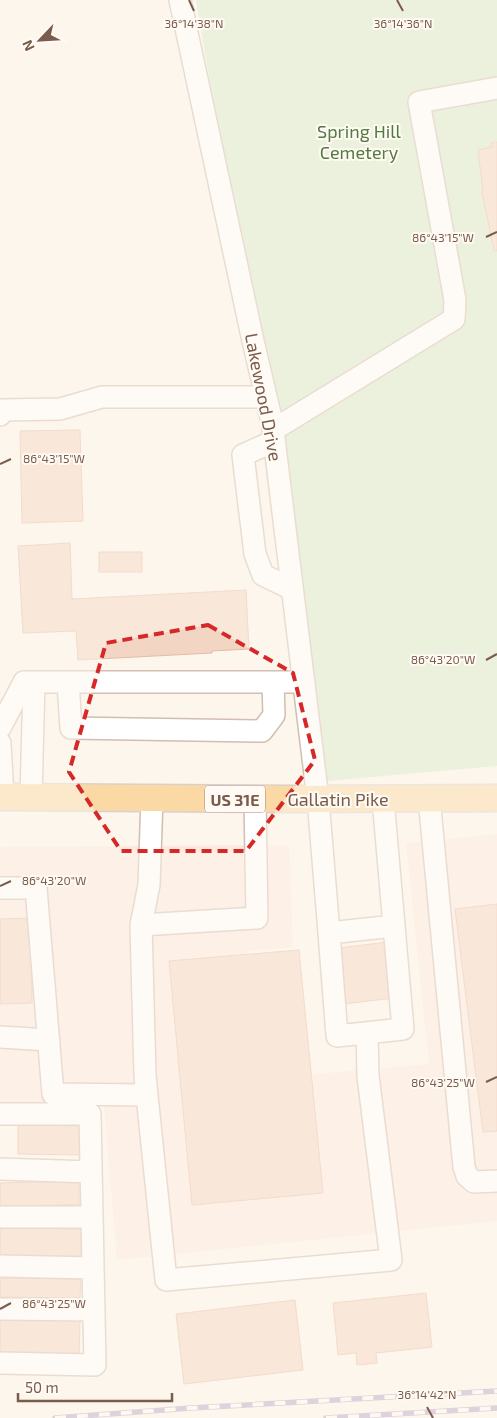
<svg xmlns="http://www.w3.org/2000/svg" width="497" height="1418" font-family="'Exo 2',sans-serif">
<rect width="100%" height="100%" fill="#fdf6ec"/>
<path fill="#fde8e0" d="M497,834V1221L117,1260L104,1106L0,1104V847L289,845L293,947L248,951L260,1079L429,1064L406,843Z"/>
<path fill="#d8ecc9" d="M196,0H497V766L327,781Z"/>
<path fill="#f3d5c3" stroke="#e6bba3" d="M497,142V251H494L482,192H483L478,150L492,147L491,143Z
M80,430L83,521L22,523L20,431Z
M70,543L72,599L246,590L249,649L212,651V653L78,660L76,631L23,633L18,546Z
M99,552H142V572H99Z
M497,904V1131L483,1132L455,909Z
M31,918L32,1003L0,1004V919Z
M388,942L394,998L344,1004L338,948Z
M299,950L323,1193L192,1205L169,961Z
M18,1125L84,1126V1155L18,1154Z
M79,1181V1205L0,1206V1183Z
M0,1228L82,1229L81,1257L0,1256Z
M0,1278L81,1279L80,1298L0,1297Z
M426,1293L432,1347L376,1353L377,1363L357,1365L356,1353L338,1355L333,1303Z
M295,1300L303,1370L184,1384L176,1314Z
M0,1319L80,1321L79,1358L0,1356Z"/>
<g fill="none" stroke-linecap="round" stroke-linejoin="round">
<g stroke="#d1beb0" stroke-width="24">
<path id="minor" d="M180,0L253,341L272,422L318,799L329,933L394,926L383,799
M0,415L2,410L60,409L102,397H266
M273,430L454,319L455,300L419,102L497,88
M274,441L243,455L255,554L263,575L292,589
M68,682L71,728L262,731L274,715L273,682
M0,728L24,682H304
M0,743L3,797
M31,797L34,682
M429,798L464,1167L467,1176L474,1182L497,1181
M255,799L257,918L141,925L145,1076L166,1280L391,1260L368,1076L367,1033
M0,888H36L53,1094L147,1095
M141,925L149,885L152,798
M329,933L337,1036L403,1029L394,926
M0,1037L49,1040
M0,1114H90L95,1365L0,1363
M0,1169L91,1172
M0,1217H92
M0,1266L93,1268
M0,1309L94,1310"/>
</g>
<g stroke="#dad1cd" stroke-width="29">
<path id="major" d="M0,797L293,799L497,798"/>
</g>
<use href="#minor" stroke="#fff" stroke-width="21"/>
<use href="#major" stroke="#fbd9a5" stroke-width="26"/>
<g stroke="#b9a8c9" stroke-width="5.5">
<path id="rail" d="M55,1418L191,1408L497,1391
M326,1418L497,1408"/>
</g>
<use href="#rail" stroke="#fffaf3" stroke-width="4" stroke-dasharray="11" stroke-linecap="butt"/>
</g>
<path d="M0 0H497V1418H0ZM208,625L293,673L315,760L246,851H121L69,772L106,643Z" fill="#fdf6ec" fill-opacity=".55" fill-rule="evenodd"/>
<path fill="none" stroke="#d62828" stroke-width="4" stroke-dasharray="10 6" stroke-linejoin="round" d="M208,625L293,673L315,760L246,851H121L69,772L106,643Z"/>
<path fill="none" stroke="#7a5c4d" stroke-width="2" d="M189,0L194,11M397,0L403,11M486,237L497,232M0,464L11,459M486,660L497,654M0,886L11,881M486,1082L497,1077M0,1309L11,1303M427,1407L433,1418"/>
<g text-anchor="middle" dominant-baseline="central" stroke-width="4" stroke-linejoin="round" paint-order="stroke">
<rect fill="#fffaf3" stroke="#a28b7f" stroke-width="1" x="205" y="785.5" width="60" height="27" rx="4"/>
<g font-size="16" font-weight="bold" fill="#7a5c4d">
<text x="235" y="799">US 31E</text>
</g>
<g font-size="18" fill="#537a41" stroke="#fffaf3">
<text x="359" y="131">Spring Hill<tspan x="359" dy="21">Cemetery</tspan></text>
</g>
<g font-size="18" fill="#7a5c4d" stroke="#fffaf3">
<text transform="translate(264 397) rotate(79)">Lakewood Drive</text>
<text x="338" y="799">Gallatin Pike</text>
</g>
</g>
<g font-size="12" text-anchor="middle" fill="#7a5c4d" stroke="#fffaf3" stroke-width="4" stroke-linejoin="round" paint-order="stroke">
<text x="194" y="28">36°14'38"N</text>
<text x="403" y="28">36°14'36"N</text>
<text x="443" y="242">86°43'15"W</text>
<text x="54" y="463">86°43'15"W</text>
<text x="443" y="664">86°43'20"W</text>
<text x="54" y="885">86°43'20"W</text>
<text x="443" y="1087">86°43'25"W</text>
<text x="54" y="1308">86°43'25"W</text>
<text x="427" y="1399">36°14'42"N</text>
</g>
<g transform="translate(40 40) rotate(245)" stroke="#fffaf3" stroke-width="4" paint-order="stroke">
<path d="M0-4L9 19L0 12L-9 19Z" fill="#7a5c4d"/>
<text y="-8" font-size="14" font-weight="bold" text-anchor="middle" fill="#7a5c4d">N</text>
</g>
<path d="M18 1393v8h154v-8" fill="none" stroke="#7a5c4d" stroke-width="2.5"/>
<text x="25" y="1393" font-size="15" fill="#7a5c4d" stroke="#fffaf3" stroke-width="4" paint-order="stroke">50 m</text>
</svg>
